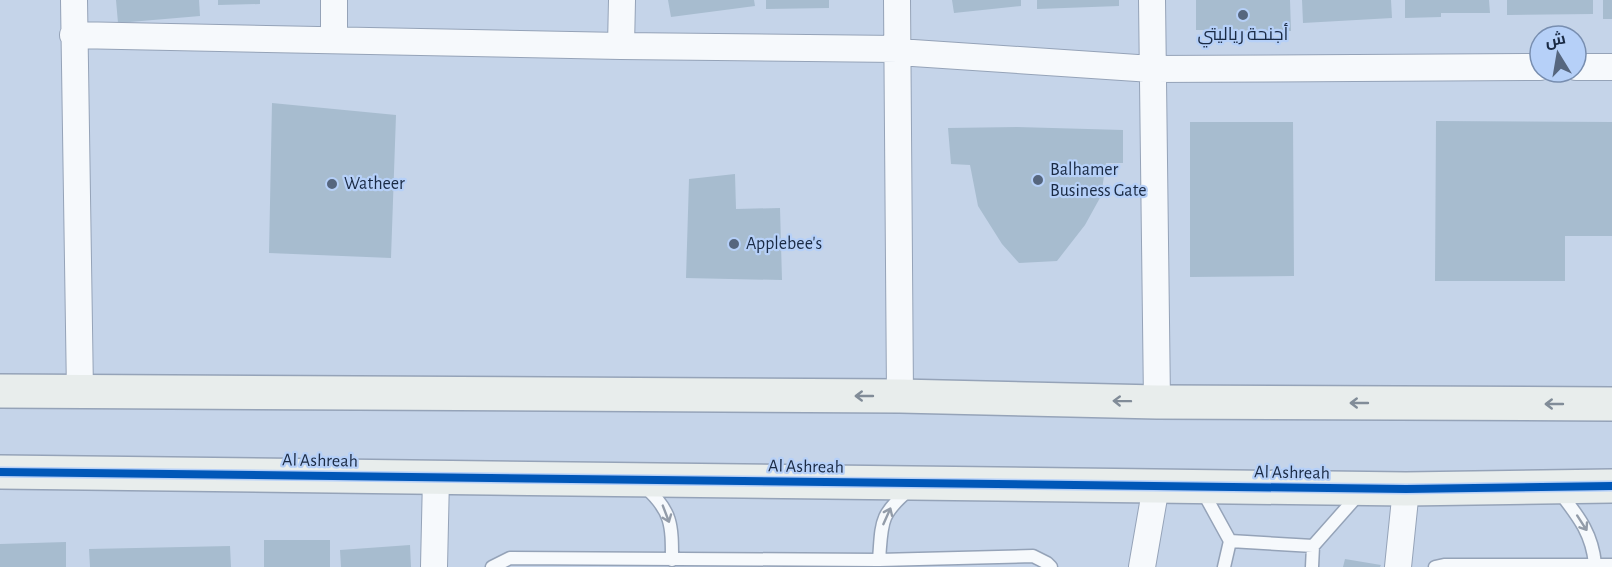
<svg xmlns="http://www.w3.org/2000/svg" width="1612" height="567" font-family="'Alegreya Sans',Cairo,sans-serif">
<rect width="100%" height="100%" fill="#c5d4e9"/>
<path fill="#a7bccf" d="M116,0H199L200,16L118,23Z
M218,0H260V4L218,5Z
M668,0H754L755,6L671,17Z
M766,0H829V8L766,9Z
M952,0H1021V6L954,13Z
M1037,0H1119V6L1037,9Z
M1196,0H1290L1291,31L1196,30Z
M1302,0H1391L1392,18L1303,23Z
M1405,0H1489L1490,13H1441V17L1405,18Z
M1507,0H1593V14L1507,15Z
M1603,0H1612V19H1603Z
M272,103L396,115L391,258L269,253Z
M1436,121L1612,122V236H1565V281H1435Z
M1190,122H1293L1294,276L1190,277Z
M1017,127L1123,130V163H1106L1101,196L1085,225L1057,261L1019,263L1002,244L978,206L970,165L951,164L948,128Z
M735,174L736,209L780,208L782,280L686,278L689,179Z
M264,540H330V567H264Z
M66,542V567H0V544Z
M410,545L411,567H341L340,550Z
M230,546L231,567H90L89,549Z
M1345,559L1381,565L1380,567H1343Z"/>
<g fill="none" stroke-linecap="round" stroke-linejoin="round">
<g stroke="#95a3b8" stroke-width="15">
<path id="lane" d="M645,487C672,511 672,525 672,560
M1202,490L1230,541L1313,546L1359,494
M1558,490C1577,515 1592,532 1595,564
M879,560C882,523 879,515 909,490
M492,567L510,558L879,560L1033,556L1047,563L1051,567
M1224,567L1230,541
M1312,567L1313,546
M1435,567L1444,565H1612"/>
</g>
<g stroke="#95a3b8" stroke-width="28">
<path id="street" d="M74,0L80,393
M334,0V40
M897,0L900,396
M1152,0L1157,402
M73,35L621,46L898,49
M621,46L622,0
M898,52L1152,69L1540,67
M1576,67H1612
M434,567L436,478
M1142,567L1156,486
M1398,567L1406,489"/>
</g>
<g stroke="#95a3b8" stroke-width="36">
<path id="secondary" d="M0,391L900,396L1157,402L1612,404
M0,472L1406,489L1612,486"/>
</g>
<use href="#lane" stroke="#f6f9fc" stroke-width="12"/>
<use href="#street" stroke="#f6f9fc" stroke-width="26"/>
<use href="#secondary" stroke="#e8edec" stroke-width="33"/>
<g stroke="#b6d0f8" stroke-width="11">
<path id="cycleway" d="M0,472L1406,489L1612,486"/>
</g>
<use href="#cycleway" stroke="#0057b8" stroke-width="8"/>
</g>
<defs><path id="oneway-shaft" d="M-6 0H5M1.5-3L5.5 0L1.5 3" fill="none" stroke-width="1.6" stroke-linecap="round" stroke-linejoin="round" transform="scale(1.5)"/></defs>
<g stroke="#818c98">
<use href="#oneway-shaft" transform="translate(864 396) rotate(-180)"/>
<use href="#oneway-shaft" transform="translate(1122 401) rotate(-179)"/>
<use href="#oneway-shaft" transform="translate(1359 403) rotate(-180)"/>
<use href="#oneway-shaft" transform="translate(1554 404) rotate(-180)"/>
</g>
<g stroke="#939ca9">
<use href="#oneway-shaft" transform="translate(666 514) rotate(69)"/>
<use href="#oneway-shaft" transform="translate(887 516) rotate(-66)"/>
<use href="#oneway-shaft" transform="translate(1582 523) rotate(57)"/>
</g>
<g fill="#56667e" stroke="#b6d0f8" stroke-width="2">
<circle cx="1243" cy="15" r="6"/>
<circle cx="1038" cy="180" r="6"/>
<circle cx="332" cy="184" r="6"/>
<circle cx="734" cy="244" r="6"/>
</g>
<g text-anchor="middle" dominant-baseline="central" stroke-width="4.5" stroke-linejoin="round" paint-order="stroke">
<g font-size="18" fill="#1a2a44" stroke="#b6d0f8" text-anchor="start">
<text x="1243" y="35" text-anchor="middle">أجنحة رياليتي</text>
<text x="1050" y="170">Balhamer<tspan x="1050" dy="21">Business Gate</tspan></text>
<text x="344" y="184">Watheer</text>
<text x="746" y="244">Applebee's</text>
</g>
<g font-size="18" fill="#1a2a44" stroke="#b6d0f8">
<text transform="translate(320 461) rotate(1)">Al Ashreah</text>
<text transform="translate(806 467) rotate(1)">Al Ashreah</text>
<text transform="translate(1292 473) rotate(1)">Al Ashreah</text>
</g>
</g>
<g transform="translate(1558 54) rotate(349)"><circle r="28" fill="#b6d0f8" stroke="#788eb0" stroke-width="1.5"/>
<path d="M0-4.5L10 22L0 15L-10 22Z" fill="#56667e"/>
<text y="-9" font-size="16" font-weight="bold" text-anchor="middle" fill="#1a2a44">ش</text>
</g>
</svg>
